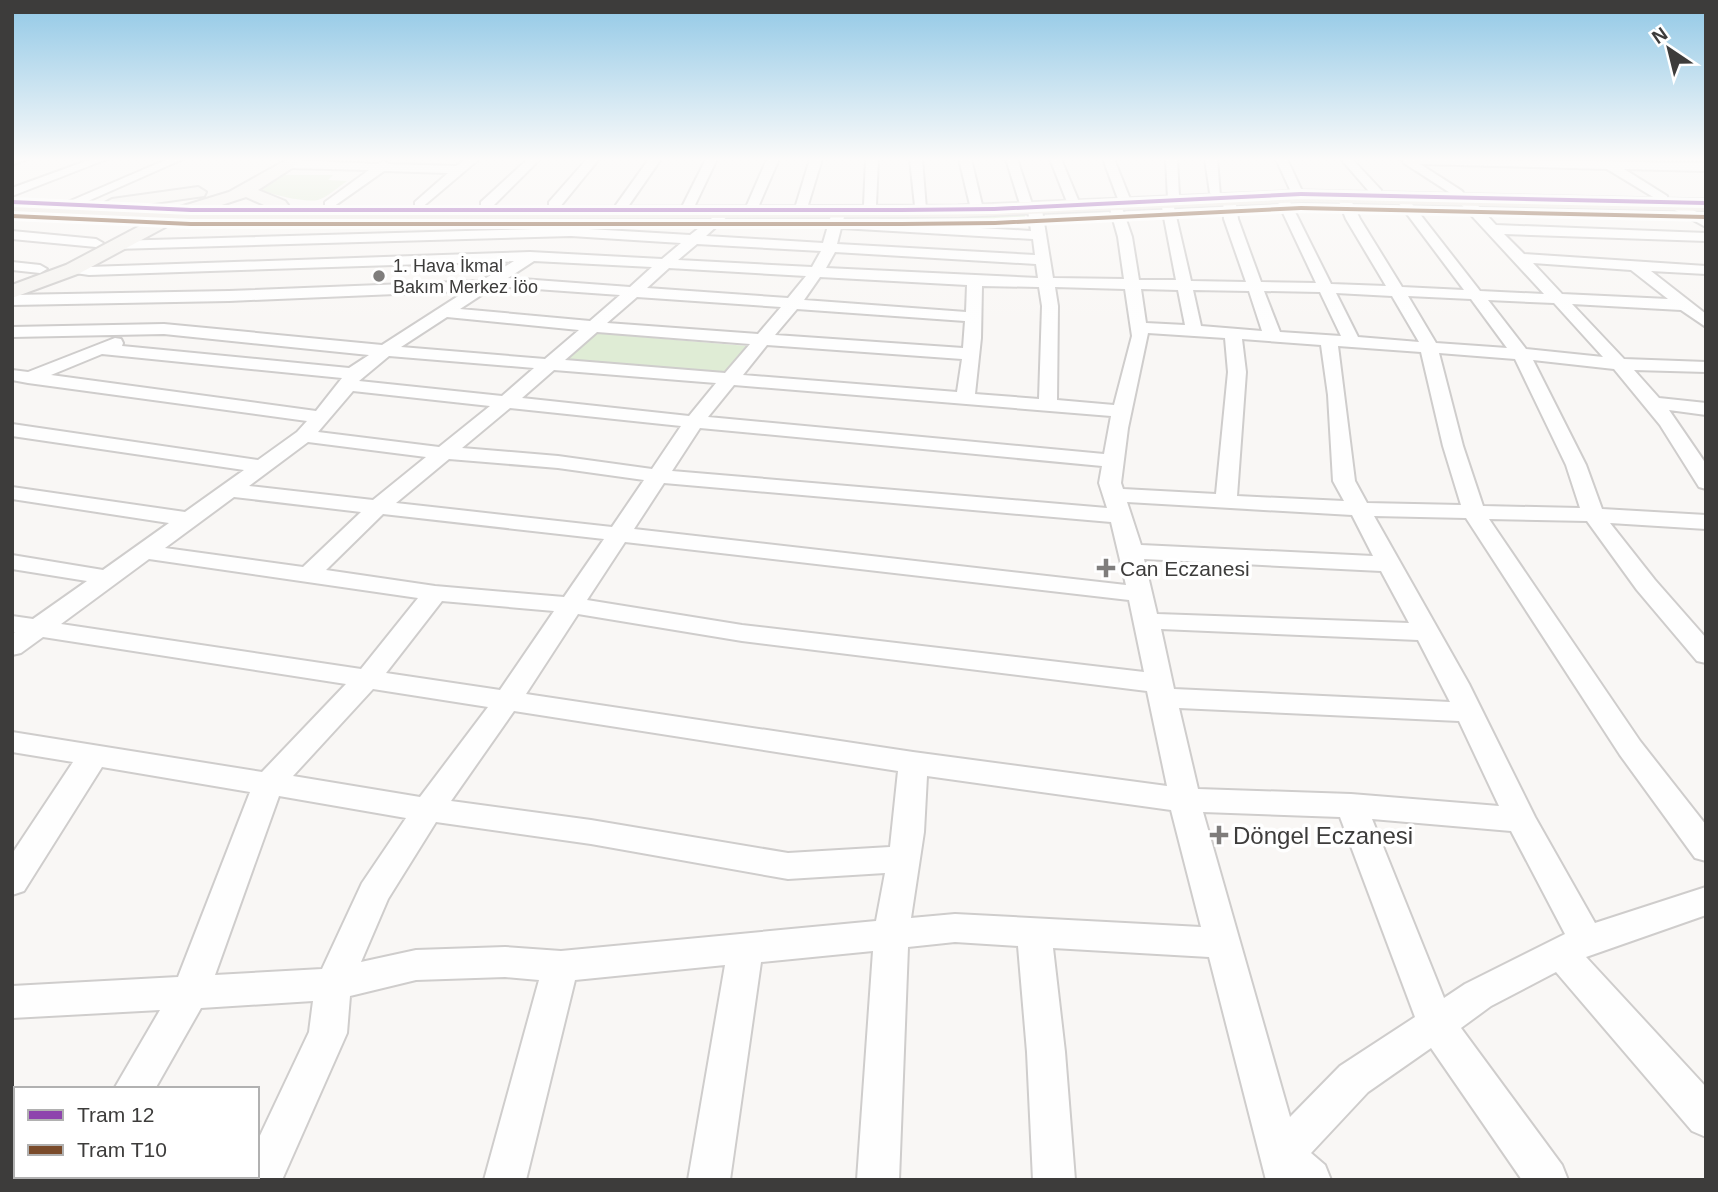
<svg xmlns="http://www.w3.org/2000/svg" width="1718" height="1192" font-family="Helvetica,sans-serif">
<rect width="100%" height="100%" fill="#f9f7f5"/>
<path fill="#dfecd5" d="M276,175H333L328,180L347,181C339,186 328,197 318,200C306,203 266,194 256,187Z
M1025,212V224L994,223L993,230L880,226L878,214Z
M595,333L747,346L722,377L560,362Z"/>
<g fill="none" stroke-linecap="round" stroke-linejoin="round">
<g stroke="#cfcdcc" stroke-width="4">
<path id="minor" d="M12,159H27L12,165Z
M92,159H107L12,196V188Z
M168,159H183L79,205H69L68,202Z
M466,159H479L420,209L415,208V202L448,173L384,171L330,209L325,208V202L369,170L288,168L282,164L288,160L378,164L384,161L389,164L456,166Z
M528,159H540L491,208H481V202Z
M587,159H599L559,208H549V202Z
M649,159H661L627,208H617L616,205Z
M706,159H717L695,205L694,208H684L683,205Z
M767,159H779L759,205L758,208H748L747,205Z
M810,159H822L808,205L802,209L796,205Z
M866,159H878L876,205L870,209L864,205Z
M910,159H922L926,209L921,210L915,206Z
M959,159H971L982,205L981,208H971L970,205Z
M1006,159H1017L1032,204L1031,207H1021L1020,204Z
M1050,159H1061L1079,202L1078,205L1073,206L1067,202Z
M1103,159H1114L1130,199L1128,202H1120L1118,199Z
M1166,159H1177L1179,196L1172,199L1191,281L1246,282L1224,219L1223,198L1229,194L1235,198L1238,219L1261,282L1316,283L1275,196L1281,192L1287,196L1331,284L1386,286L1346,219L1337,196L1343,192L1349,196L1360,219L1402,287L1464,290L1395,198L1401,194L1405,195L1480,291L1544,294L1460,203V197H1470L1496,225L1706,233V241L1504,234L1524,254L1706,266V274L1651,271L1706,314V327L1681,310L1572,304L1624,359L1706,362V372L1634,370L1659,398L1706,403V415L1669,410L1706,464V489L1699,487L1660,425L1614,369L1533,360L1586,465L1602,509L1706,515V529L1610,523L1655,580L1706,638V663L1697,661L1637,590L1587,521L1489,519L1640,741L1706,825V861L1695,858L1620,755L1466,518L1374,516L1469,684L1535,817L1595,923L1706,887V915L1586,957L1706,1087V1137L1692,1131L1556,972L1491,1006L1461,1028L1562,1165L1568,1180H1522L1431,1048L1368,1092L1311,1153L1325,1165L1331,1180H1266L1209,957L1053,948L1065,1052L1075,1180H1033L1027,1052L1018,946L955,942L908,947L899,1180H857L873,951L761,962L730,1180H688L725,965L575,980L526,1180H484L539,980L505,977L416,980L350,996L347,1033L282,1180H240L242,1176H257V1142L309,1032L313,1001L201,1008L155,1089H114L160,1010L12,1018V986L178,977L250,792L102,767L24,891L12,895V854L73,762L12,752V732L262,772L346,684L43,637L21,653L12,655V634L15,632H12V616L33,619L87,581L12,569V555L103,570L169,523L12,499V487L185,512L244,470L12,436V424L258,460L297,432L307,421L28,383L12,380V370L28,372L115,338L121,339L123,343L122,346L349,368L369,355L164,334L12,337V327L164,324L382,345L466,291L229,301L12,305V295L229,291L481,281L514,261L89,275L68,272L66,269L73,265L89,267L530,252L662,259L681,243L571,236L115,249L108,245L115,241L571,228L690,235L725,208L732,212L706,236L823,243L832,212L839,208L846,212L843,220L1031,231L1028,210L1035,206L1042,210L1053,278L1124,279L1118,237L1109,205L1115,201L1121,205L1132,237L1139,280H1176L1161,202L1168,199ZM841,228L1033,239L1035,255L837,244ZM697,244L821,251L812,267L678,260ZM835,252L1036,264L1038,278L826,268ZM534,261L652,267L630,287L508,278ZM1533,263L1631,270L1668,299L1562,294ZM669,268L806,276L788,298L647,288ZM820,277L967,285L966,312L804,300ZM495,286L620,295L590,321L460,309ZM982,286L1039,287L1042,306L1039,399L975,394L981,338ZM1055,287L1125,289L1132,336L1114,405L1057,400L1058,306ZM1141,289L1178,290L1185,325L1146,323ZM1193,290L1249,291L1262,331L1201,326ZM1264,291L1320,292L1341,336L1280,332ZM1336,293L1392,296L1419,342L1358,337ZM1408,296L1471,299L1507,348L1436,343ZM637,297L781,307L758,334L607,323ZM1488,300L1554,303L1603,357L1526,349ZM797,309L965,321L963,348L775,335ZM447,317L579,330L545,359L401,347ZM597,332L750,344L725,373L565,360ZM1148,333L1225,338L1228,372L1216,494L1123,489L1121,483L1128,428ZM1242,339L1321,345L1328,395L1333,481L1344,501L1237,496L1246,372ZM767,345L962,359L957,392L743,375ZM1338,346L1421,352L1443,446L1461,505L1367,503L1355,481ZM1439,353L1515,359L1566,465L1580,508L1483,506L1463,446ZM102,354L342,378L316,411L51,375ZM389,356L534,368L502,396L359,381ZM554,370L716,383L689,416L522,398ZM734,385L1111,416L1104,454L708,417ZM353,391L490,406L439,447L318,432ZM510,408L681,426L652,469L558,456L462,448ZM700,428L1102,466L1099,483L1107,508L672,471ZM308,442L426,457L373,500L249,486ZM449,459L558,468L644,480L612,527L396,503ZM664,483L1111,522L1126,585L634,529ZM234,497L361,512L303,567L165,548ZM1127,502L1352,515L1373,556L1141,545ZM383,514L604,539L564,597L435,586L326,570ZM625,542L1129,600L1144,672L742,625L587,600ZM149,559L418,598L361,669L61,624ZM1144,559L1381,571L1409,623L1157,614ZM442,601L554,611L500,690L386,673ZM578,614L742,641L1147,691L1167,786L913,752L526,694ZM1161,629L1418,640L1450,702L1174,689ZM373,689L488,707L420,797L293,776ZM1179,708L1459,721L1499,806L1351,794L1198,789ZM514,711L898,771L890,847L788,853L591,820L451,801ZM927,776L1171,810L1201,927L955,914L911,918L924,832ZM279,796L406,818L362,883L322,969L215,975ZM1203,812L1340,817L1415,1017L1340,1066L1290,1117ZM1372,819L1511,831L1565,934L1465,984L1444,998ZM436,822L591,844L788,879L885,873L876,921L561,951L505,947L416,950L361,962L388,899Z
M1205,159H1217L1220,196L1216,197L1210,193Z
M1276,159H1287L1302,191L1300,194H1292Z
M1341,159H1352L1381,190V196H1373Z
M1402,159L1706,163V171L1624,169L1667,196V202L1663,203L1607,169L1420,164L1462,191L1464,194L1458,198L1404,163Z
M1676,201L1706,217V227L1671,208V202Z
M12,231L96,239L103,243L96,247L12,239Z
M12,262L40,265L47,269L40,273L12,270Z
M59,1176H101L99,1180H57Z"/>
</g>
<g stroke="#cfcdcc" stroke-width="4">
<path id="secondary" d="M288,159H306L258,190L285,201L288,205L285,209H273L246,197L182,218L80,273L12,298V285L66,265L170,210L229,192Z
M198,187L206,192L204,196L112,209L103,204L112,199Z"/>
</g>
<g stroke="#d6d5d4" stroke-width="3">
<path id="primary" d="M1305,190L1706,199V211L1305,202L958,217L176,220L12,212V200L176,208L958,205Z"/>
</g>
<use href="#minor" fill="#fefefe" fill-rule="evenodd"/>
<use href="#secondary" fill="#f5f3f0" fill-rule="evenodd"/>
<use href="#primary" fill="#ebe6e1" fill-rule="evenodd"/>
<g stroke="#fff" stroke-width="6">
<path id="tram-1" d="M1301,192L1706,201V205L1301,196L994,211L902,212H191L12,204V200L191,208H902L994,207Z"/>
</g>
<g stroke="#fff" stroke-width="6">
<path id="tram-2" d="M1301,206L1706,215V219L1301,210L995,225L902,226H191L12,218V214L191,222H902L995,221Z"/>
</g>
<use href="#tram-1" fill="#8e44ad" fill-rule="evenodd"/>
<use href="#tram-2" fill="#7a4b2a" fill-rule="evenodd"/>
</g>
<linearGradient id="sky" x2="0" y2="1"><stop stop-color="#91c8e6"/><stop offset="0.49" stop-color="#fcfbfa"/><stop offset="1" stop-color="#fcfbfa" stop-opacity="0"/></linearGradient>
<rect width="1718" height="325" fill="url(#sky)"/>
<g fill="#7f7d7c" stroke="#fff" stroke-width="2.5">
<circle cx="379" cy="276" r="7"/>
<path d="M1102.5 557.5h7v7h7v7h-7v7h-7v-7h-7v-7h7z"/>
<path d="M1215.5 824.5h7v7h7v7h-7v7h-7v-7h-7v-7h7z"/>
</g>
<g text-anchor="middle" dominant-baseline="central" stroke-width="7" stroke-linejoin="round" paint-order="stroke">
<g font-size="18" fill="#3d3c3b" stroke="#fff" text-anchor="start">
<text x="393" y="266">1. Hava İkmal<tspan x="393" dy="21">Bakım Merkez İöo</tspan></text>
</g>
<g font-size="21" fill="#3d3c3b" stroke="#fff" text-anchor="start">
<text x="1120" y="568">Can Eczanesi</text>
</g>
<g font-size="24" fill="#3d3c3b" stroke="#fff" text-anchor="start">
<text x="1233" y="835">Döngel Eczanesi</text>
</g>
</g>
<rect width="1718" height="1192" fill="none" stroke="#3d3c3b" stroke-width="28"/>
<rect x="14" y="1087" width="245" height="91" fill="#ffffff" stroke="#b1b1b1" stroke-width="2"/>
<rect x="28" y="1110" width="35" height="10" fill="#8e44ad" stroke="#b1b1b1" stroke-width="2"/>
<text x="77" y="1122" font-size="21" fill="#3d3c3b">Tram 12</text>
<rect x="28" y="1145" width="35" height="10" fill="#7a4b2a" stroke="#b1b1b1" stroke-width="2"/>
<text x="77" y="1157" font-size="21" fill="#3d3c3b">Tram T10</text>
<g transform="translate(1669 49) rotate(325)" stroke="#ffffff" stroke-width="5" paint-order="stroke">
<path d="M0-5L12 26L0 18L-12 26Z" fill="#3d3c3b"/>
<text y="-10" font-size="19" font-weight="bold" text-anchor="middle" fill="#3d3c3b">N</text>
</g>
</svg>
